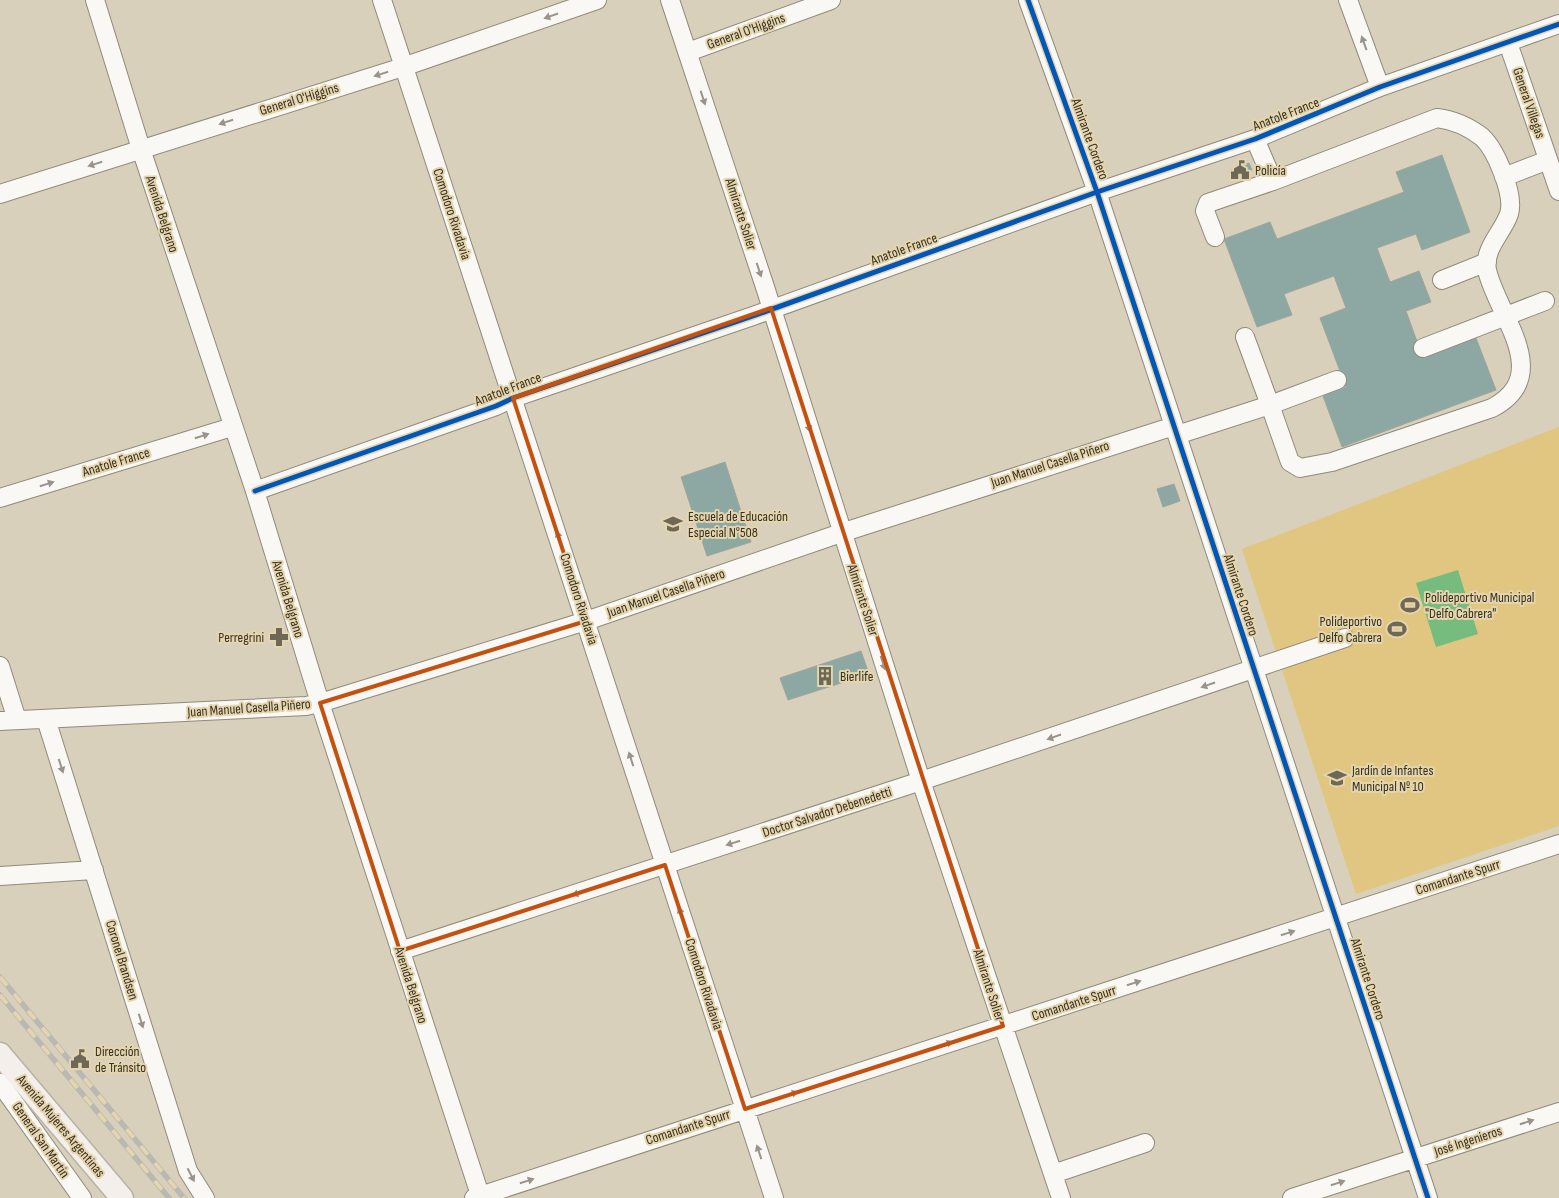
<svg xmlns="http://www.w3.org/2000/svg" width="1559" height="1198" font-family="'Sofia Sans Condensed',sans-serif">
<rect width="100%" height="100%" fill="#d8d0bb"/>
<path fill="#e0c681" d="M1559,427V826L1356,894L1242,549Z"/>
<path fill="#77bc7f" d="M1458,570L1478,634L1436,647L1416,583Z"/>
<path fill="#8da8a2" stroke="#9fa59d" d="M1442,155L1470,232L1422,250L1416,234L1377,248L1390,282L1419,271L1431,302L1406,311L1423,358L1476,338L1496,390L1342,447L1323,396L1346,387L1320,318L1346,308L1334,276L1284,294L1292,315L1257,327L1224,239L1270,222L1277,239L1404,192L1396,172Z
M1249,163L1252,170L1232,178L1229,171Z
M725,462L751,542L707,556L681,477Z
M1174,484L1180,501L1163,507L1157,489Z
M861,651L869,674L788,700L780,678Z"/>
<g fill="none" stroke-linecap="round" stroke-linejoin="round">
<g stroke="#908a7a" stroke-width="20">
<path id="minor" d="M95,0L141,149L255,491L320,703L481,1198
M382,0L774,1198
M670,0L765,287L921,781L1061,1198
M1028,0L1097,192L1428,1198
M1348,0L1380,87
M1508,43L1559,191
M688,52L831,0
M1504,177L1548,160
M0,194L403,67L597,0
M1215,237L1205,211L1208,203L1273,181
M1442,280L1487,262
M1245,337L1270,405L1337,380
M1423,348L1545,301
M1177,435L1270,405L1290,462L1300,468L1332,462L1492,408C1555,375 1497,315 1487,270C1483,249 1503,232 1509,214C1515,195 1496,150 1482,137C1469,127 1453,120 1437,118L1273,181L1255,139
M255,491L496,406L513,398L753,316L1097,192L1255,139L1380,87L1559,24
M0,498L232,427
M0,666L17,720
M46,719L188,1171L205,1198
M0,721L306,706L320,703L586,621L841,533L1174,426
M0,876L94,870
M400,951L921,781L1345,638
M0,1083L82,1198
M1053,1174L1145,1143
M474,1198L1559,844
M1292,1198L1559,1112"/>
</g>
<g stroke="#b6b2a6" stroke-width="25">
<path id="major" d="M0,1054L122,1198"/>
</g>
<use href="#minor" stroke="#f9f8f5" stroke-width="18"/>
<use href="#major" stroke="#f4efeb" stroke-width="22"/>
<g stroke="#bab8b3" stroke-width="5.5">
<path id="rail" d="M0,977L184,1198
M0,995L169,1198"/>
</g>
<use href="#rail" stroke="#e5d5ae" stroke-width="4" stroke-dasharray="11" stroke-linecap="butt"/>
<g stroke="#e5d5ae" stroke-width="8">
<path id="cycleway" d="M1028,0L1097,192L1428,1198
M255,491L496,406L513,398L753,316L1097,192L1255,139L1380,87L1559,24"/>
</g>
<use href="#cycleway" stroke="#0057b8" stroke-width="5"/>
</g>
<defs><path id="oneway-solid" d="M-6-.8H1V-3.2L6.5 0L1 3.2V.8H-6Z" transform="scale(1.25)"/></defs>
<g fill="#98948a">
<use href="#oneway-solid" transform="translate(551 16) rotate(161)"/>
<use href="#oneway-solid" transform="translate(1364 43) rotate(-110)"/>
<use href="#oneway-solid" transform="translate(381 74) rotate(163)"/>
<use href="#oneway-solid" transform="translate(703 98) rotate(72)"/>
<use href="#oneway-solid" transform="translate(226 122) rotate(163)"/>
<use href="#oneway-solid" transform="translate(95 164) rotate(162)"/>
<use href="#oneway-solid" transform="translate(759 270) rotate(72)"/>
<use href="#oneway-solid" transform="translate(808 425) rotate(73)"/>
<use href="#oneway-solid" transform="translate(202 436) rotate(-17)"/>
<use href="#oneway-solid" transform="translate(47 484) rotate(-17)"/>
<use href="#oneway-solid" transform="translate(559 538) rotate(-108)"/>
<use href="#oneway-solid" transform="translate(883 663) rotate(72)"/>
<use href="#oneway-solid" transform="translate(1208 685) rotate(161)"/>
<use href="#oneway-solid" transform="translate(1054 737) rotate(161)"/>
<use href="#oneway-solid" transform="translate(631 759) rotate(-108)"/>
<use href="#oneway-solid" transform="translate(61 766) rotate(72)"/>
<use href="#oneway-solid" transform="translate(733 843) rotate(162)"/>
<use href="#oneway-solid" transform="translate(579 893) rotate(162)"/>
<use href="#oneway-solid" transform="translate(681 914) rotate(-108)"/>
<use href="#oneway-solid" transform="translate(1288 933) rotate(-18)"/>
<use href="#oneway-solid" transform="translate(1134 983) rotate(-18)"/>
<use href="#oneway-solid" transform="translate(141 1021) rotate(73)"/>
<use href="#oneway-solid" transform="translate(946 1044) rotate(-18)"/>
<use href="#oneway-solid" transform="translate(791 1094) rotate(-18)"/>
<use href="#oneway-solid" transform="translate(1527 1122) rotate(-18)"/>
<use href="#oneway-solid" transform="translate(759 1152) rotate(-108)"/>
<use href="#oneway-solid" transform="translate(191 1175) rotate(63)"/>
<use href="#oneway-solid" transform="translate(527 1181) rotate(-18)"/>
<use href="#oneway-solid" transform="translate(1338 1183) rotate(-18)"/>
</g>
<path fill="none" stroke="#c45110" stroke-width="4" stroke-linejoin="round" d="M771,308L1003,1026L745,1109L665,865L400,951L320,703L586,621L513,398Z"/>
<defs>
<g id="civic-bare" transform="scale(1.5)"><path d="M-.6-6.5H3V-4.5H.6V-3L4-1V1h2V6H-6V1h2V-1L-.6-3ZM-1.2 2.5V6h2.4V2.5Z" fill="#6f6856" stroke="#e5d5ae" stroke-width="2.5" paint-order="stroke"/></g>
<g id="school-bare" transform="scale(1.5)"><path d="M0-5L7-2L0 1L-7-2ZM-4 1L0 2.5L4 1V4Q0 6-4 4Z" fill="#6f6856" stroke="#e5d5ae" stroke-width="2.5" paint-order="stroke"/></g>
<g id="stadium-bare" transform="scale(1.5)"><path d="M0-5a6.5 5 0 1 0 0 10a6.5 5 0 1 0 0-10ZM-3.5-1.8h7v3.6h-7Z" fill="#6f6856" stroke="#e5d5ae" stroke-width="2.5" paint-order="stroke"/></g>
<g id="pharmacy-bare" transform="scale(1.5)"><path d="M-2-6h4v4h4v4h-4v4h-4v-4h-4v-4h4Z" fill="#6f6856" stroke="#e5d5ae" stroke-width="2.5" paint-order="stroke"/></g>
<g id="building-bare" transform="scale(1.5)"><path d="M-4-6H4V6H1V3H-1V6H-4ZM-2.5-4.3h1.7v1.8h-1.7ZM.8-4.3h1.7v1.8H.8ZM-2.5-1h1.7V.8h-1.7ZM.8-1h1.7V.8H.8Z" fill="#6f6856" stroke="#e5d5ae" stroke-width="2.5" paint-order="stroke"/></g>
</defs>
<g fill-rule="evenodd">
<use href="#civic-bare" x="1240" y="170"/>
<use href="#school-bare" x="673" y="524"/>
<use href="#stadium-bare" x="1410" y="605"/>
<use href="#stadium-bare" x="1397" y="629"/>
<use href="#pharmacy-bare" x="279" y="637"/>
<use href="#building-bare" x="825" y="676"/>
<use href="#school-bare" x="1337" y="778"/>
<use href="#civic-bare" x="80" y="1059"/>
</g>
<g text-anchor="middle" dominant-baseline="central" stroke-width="4" stroke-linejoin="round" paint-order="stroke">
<g font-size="14" fill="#363020" stroke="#e5d5ae">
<text transform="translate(746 31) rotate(-20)">General O'Higgins</text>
<text transform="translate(299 99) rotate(-17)">General O'Higgins</text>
<text transform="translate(1529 103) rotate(71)">General Villegas</text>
<text transform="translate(1286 114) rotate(-21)">Anatole France</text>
<text transform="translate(1090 139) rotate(70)">Almirante Cordero</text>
<text transform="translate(162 214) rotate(72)">Avenida Belgrano</text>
<text transform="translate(452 214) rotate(72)">Comodoro Rivadavia</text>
<text transform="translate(741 214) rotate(72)">Almirante Solier</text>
<text transform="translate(904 249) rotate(-20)">Anatole France</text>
<text transform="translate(508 389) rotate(-21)">Anatole France</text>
<text transform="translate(116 462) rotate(-17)">Anatole France</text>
<text transform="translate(1050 464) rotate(-18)">Juan Manuel Casella Piñero</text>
<text transform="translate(666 593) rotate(-19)">Juan Manuel Casella Piñero</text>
<text transform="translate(1241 595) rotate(72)">Almirante Cordero</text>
<text transform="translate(288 599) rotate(73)">Avenida Belgrano</text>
<text transform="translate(579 599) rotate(72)">Comodoro Rivadavia</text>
<text transform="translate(863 600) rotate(72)">Almirante Solier</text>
<text transform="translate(249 708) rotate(-4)">Juan Manuel Casella Piñero</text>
<text transform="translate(827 812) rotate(-18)">Doctor Salvador Debenedetti</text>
<text transform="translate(1458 877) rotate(-18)">Comandante Spurr</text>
<text transform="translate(122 960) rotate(73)">Coronel Brandsen</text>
<text transform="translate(1368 979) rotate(72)">Almirante Cordero</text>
<text transform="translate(704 984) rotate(72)">Comodoro Rivadavia</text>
<text transform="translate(411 985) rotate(72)">Avenida Belgrano</text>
<text transform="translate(989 985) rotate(72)">Almirante Solier</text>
<text transform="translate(1074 1003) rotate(-18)">Comandante Spurr</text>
<text transform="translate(61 1126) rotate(50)">Avenida Mujeres Argentinas</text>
<text transform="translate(688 1127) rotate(-18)">Comandante Spurr</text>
<text transform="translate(41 1140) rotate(55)">General San Martín</text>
<text transform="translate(1468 1141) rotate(-18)">José Ingenieros</text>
</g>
<g font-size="14" fill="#363020" stroke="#e5d5ae" text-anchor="start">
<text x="1255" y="170">Policía</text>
<text x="688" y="516">Escuela de Educación<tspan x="688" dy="16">Especial N°508</tspan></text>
<text x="1425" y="597">Polideportivo Municipal<tspan x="1425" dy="16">"Delfo Cabrera"</tspan></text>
<text x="1382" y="621" text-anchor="end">Polideportivo<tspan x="1382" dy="16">Delfo Cabrera</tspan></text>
<text x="264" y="637" text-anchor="end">Perregrini</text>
<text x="840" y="676">Bierlife</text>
<text x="1352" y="770">Jardín de Infantes<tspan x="1352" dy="16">Municipal Nº 10</tspan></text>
<text x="95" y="1051">Dirección<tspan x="95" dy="16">de Tránsito</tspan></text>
</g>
</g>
</svg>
